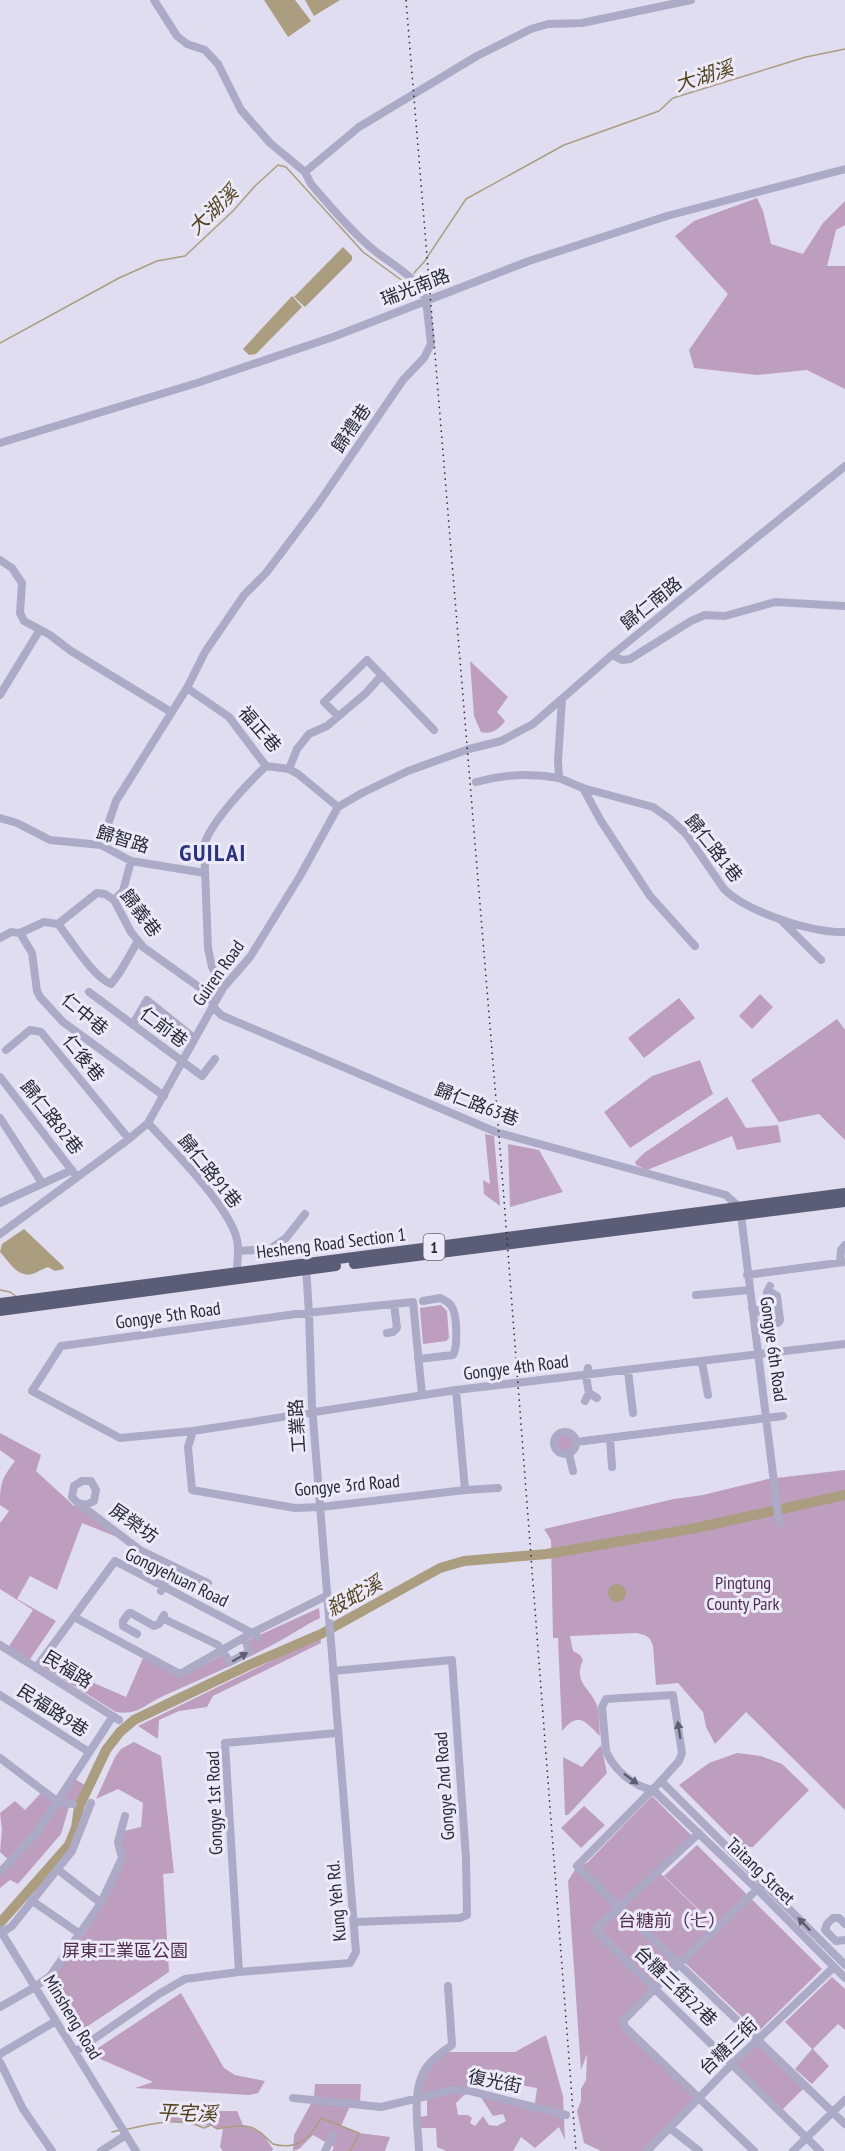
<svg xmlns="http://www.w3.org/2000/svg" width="845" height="2151" font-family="'PT Sans Narrow','Noto Sans TC',sans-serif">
<rect width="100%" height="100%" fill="#e1ddf0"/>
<path fill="#bd9ebe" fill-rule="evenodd" d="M757,198L763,211L771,244L803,254L823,223L845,201V225L836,230L827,266H845V389L807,370L757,375L694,368L689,350L728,294L675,236L694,221Z
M470,661L508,697L497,712L505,721C499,729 492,735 481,732L474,716Z
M760,994L773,1007L752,1029L739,1016Z
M679,998L695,1018L644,1058L628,1038Z
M837,1019L845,1030V1140L819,1114L779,1122L751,1080Z
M700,1060L713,1094L630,1148L604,1112L652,1076Z
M727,1097L746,1128L778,1125L781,1142L737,1150L732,1136L647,1170L636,1165L635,1162L644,1153Z
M485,1134L494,1136L500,1206L484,1194L483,1180L490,1184Z
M508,1144L539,1150L563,1192L510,1207Z
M441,1305L447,1311L449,1338L446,1341L423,1344L420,1308Z
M554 1443a11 11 0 1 1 22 0a11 11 0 1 1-22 0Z
M0,1433L41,1455L36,1471L74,1506L78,1503L127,1541L82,1523L57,1590L30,1576L17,1599L56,1621L28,1662L7,1649L33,1610L0,1589V1523L9,1511L0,1505C0,1483 2,1478 15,1461L0,1450Z
M845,1470V1810L746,1712L715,1744L706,1727L703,1712L678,1683L656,1685L653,1646C650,1636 646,1635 636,1633L570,1636L573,1651L580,1655L583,1660C573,1682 589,1687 596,1703C600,1712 599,1726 600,1736C584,1721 579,1711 562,1731L558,1638H553L551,1540L544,1529L674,1499L703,1495L768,1479Z
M319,1608L320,1618C305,1625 291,1635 276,1643C239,1663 201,1679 163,1696C146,1704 137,1716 116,1712L43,1667L46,1662L126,1697L143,1658L183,1676L224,1654L227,1660L245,1655L246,1641Z
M320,1637L321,1643L213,1696L207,1707L179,1711L159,1720L158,1739L138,1726Z
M134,1742L161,1756L174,1873L163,1874L169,1972L79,2032L49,1982L85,1933L103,1904L123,1863L120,1843L124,1831L141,1827L143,1803L118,1789L96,1799L115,1757L121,1749Z
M601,1745L607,1773L568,1815H565L563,1757L582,1767Z
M737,1753L761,1756L782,1764L809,1790L753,1847H741L679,1785L709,1763Z
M73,1778L90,1788L84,1806L69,1807L61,1834L18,1884L10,1880L0,1888V1873L11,1862L0,1852L2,1829L0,1813L15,1801L25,1810L41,1793L56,1804Z
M652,1796L694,1838L659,1872L717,1928L623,2021L698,2098L647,2151H601L584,2143L577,2111L581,2101V2089L586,2080L587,2054L581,2070L568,1881L577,1866L587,1863Z
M584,1806L605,1825L581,1848L561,1828Z
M697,1845L822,1969L758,2032L683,1961L718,1928L664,1876Z
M832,1977L845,1989V2030L838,2024L813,2049L829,2066L812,2084L795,2069L812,2049L785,2022Z
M181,1993L224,2068L235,2075L265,2081L258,2093L249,2095L135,2088L153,2082L89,2054Z
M546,2035L563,2096L565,2140L559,2127L535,2148L521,2137L513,2151H446L437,2147L436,2128H418V2117L427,2116V2092L418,2094L437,2052H515ZM473,2077L537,2088L535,2103L480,2092L482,2099L493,2116L503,2114L506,2121L497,2126L489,2125L483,2116L475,2126L470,2123L472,2118L468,2115H458L456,2103L469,2090Z
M759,2039L806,2086L781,2111L732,2064Z
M315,2084H361L360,2103L352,2102L341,2126L359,2133L390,2137L385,2151H332L334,2147L313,2135L299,2149L293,2151L294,2135L314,2098Z
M175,2104H198L197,2111H237L243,2125L262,2133L273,2149L272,2151H223L220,2147L223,2128L217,2129L211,2125C204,2127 177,2122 167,2121Z"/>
<path fill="#ab9d7f" d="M264,0H295L311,21L288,37Z
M305,0H340L314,16Z
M343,247L352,256V260L305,307L294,297Z
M292,296L302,307L256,354L249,355L243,349Z
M24,1229L63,1266L64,1269L55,1271L48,1267C43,1269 39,1271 35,1273C19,1280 10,1263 0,1252L2,1244Z
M608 1593a9 9 0 1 1 18 0a9 9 0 1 1-18 0Z"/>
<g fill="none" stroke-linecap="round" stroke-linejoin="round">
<path stroke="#ab9d7f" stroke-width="1.5" d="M414,273L424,262L466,199L564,145L659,111L673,98L806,57L845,49
M0,343L119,278L157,261L185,256L233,211L255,186L278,165L286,167L363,252L404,282L408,279
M0,1290L10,1292L17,1297
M127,2129C153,2124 179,2116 204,2128L211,2125L217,2129C227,2127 240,2124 250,2127C260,2130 265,2137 273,2144C298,2151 311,2137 321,2118L359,2133L350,2151
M112,2132L120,2130"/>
<path stroke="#ab9d7f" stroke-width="10" d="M0,1923L69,1845L76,1828L79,1807L106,1750L120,1732L134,1720L249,1665L321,1634L440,1568L464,1561L547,1554L696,1528L845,1495"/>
<path stroke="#adaac7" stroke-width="8" d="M305,172L359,127L477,56L531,29L548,24L582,23L691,0
M0,443L197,383L333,337L529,261L667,216L845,169
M0,560L12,568L22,583L20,613L24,621L50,635L71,651L171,712
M612,655L622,660L630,659L691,621L705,615L725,616L775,602L845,606
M187,688L229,717L266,766L289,769L298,774L338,807
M0,695L39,631
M562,699L558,761L559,778L583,788L653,807L670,819L686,834L724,889C747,912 812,933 845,932
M338,716L324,702L367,660L434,730
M289,769L297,749L309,734L327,726L366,693L382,675
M476,782C504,774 530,773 559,778
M583,788L601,821L650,896L695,946
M0,818L17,823L50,840L101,845L131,861L205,873
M101,845L116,801L187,688L205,652L244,595L266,573L318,504L403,380L424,358L431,344L426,300C416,274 389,264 369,246C348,228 329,205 311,184L305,172L270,143L241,110L218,64L205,50L187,44L177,36L154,0
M114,900L123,891L131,861
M781,920L821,960
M58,924C71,940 93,977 111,984L120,972L138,941
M20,933L32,953L37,991L40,997L63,1022L164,1096
M0,938L11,932L20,933L44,922L58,924L97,893L105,894L114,900L131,932L143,947L206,992C214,1000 212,1010 223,1016L496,1132L726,1195L739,1207L741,1215L779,1523
M223,988L212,967L208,948L204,845C211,822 248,783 266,766
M89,992L202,1076L215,1059
M133,1024L147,1000L194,1038
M6,1050L30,1030L41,1032L129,1139
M0,1077L77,1177
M0,1118L42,1183
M148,1123C171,1148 231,1208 237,1240C240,1252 236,1264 237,1277
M0,1203L72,1170
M0,1234L129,1139L148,1123L223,988L250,957L300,876L338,807L362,793L408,771L469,749L501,741L533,724L612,655L845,466
M238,1251L270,1249L286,1238L305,1214
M840,1262L841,1250L845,1245
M747,1275L845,1262
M770,1286L767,1292L771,1330
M696,1295L749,1290
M752,1308L765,1314L773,1323H778L780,1320L777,1296L772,1293L768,1298
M387,1333L393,1332L397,1328L394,1304
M418,1359L453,1355C458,1347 457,1315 452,1307C449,1302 445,1300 440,1298L423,1301
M702,1362L708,1395
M588,1368L586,1376L589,1393
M628,1371L633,1413
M422,1395L413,1302L296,1314L61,1346L32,1391L120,1438L193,1431L456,1390L845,1344
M585,1401L589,1393L597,1398
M193,1431L188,1447L192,1490L295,1508L321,1507L465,1490L456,1390
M554 1443a11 11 0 1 1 22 0a11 11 0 1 1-22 0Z
M610,1438L612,1467
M576,1442L783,1416
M569,1454L573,1471
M465,1490L498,1488
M78,1503L86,1505L94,1501L96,1490L91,1481H82L74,1486L72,1497L78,1503L140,1550L208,1583
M161,1591L173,1566
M74,1617L180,1674L252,1633L328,1595
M162,1618L218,1645L230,1662L249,1652L245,1638
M137,1634L123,1626V1621L129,1613H131L154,1626L159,1624L164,1615
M0,1645L119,1720
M36,1668L115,1561L258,1636
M333,1671L452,1660L466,1858L467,1915L460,1918L355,1922
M0,1695L89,1752
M0,1758L58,1802L73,1804
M661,1781L845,1965
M653,1790C633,1786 614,1770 606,1751L602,1707L606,1699L673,1695L682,1753L679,1761L661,1781L577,1866L845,2124
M653,1790L758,1890L845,1978
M699,1833L595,1930L820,2151
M57,1869L101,1903
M0,1872L36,1834L113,1716
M31,1900L80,1934
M845,1924L839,1918H833L827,1924L825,1930L836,1941L845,1940
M0,1930L136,2151
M0,1934L12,1926L72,1851L91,1803
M239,1972L225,1743L337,1733
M0,2007L35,1987L50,1976L101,1903L122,1858L118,1842L125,1816
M75,2052L159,1994L185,1979L239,1972L350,1963L356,1952L312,1406L309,1314L306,1266
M0,2054L56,2021
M0,2062L23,2109L52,2151
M293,2098L381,2107L452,2090L470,2091L566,2115
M670,2128L699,2151
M101,2151L126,2135
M325,2151L333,2135
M419,2151C418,2125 410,2084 430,2063C436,2056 445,2050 452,2045L448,1986
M647,2151L732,2064L834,1967
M754,2151L625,2027L623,2021L679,1964L768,1879
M793,2151L845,2100"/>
<path stroke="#5b5c76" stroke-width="10" d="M354,1264L845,1202
M0,1303L845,1193
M0,1311L336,1266"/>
<path stroke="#292a36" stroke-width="1.5" stroke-dasharray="1.5 4.5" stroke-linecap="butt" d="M406,0L502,1173L576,2151"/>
</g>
<defs><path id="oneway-solid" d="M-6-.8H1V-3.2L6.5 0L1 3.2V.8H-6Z" transform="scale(1.5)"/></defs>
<g fill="#5e5d70">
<use href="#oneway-solid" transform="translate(240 1657) rotate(-30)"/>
<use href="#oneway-solid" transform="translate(679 1730) rotate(-99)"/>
<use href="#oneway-solid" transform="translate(631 1779) rotate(37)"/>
<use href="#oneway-solid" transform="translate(804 1924) rotate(-134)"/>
</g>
<g text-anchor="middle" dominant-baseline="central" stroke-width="6" stroke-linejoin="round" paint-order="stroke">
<rect fill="#ece9f8" stroke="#646370" stroke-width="1.5" x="423.5" y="1234" width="21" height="26" rx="4.5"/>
<g font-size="16" font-weight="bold" fill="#292a36">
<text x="434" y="1247">1</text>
</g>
<g font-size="18" fill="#292a36" stroke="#ece9f8">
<text transform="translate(415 287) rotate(-21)">瑞光南路</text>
<text transform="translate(351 428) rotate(-56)">歸禮巷</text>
<text transform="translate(651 603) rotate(-39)">歸仁南路</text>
<text transform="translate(260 729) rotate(49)">福正巷</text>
<text transform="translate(123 839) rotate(17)">歸智路</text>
<text transform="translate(714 848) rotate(52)">歸仁路1巷</text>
<text transform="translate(141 913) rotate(53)">歸義巷</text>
<text transform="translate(218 973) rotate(-55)">Guiren Road</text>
<text transform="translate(85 1014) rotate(40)">仁中巷</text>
<text transform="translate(164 1027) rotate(37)">仁前巷</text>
<text transform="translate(84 1058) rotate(51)">仁後巷</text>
<text transform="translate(477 1104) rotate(21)">歸仁路63巷</text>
<text transform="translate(52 1117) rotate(52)">歸仁路82巷</text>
<text transform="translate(210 1171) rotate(51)">歸仁路91巷</text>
<text transform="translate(331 1243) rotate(-7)">Hesheng Road Section 1</text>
<text transform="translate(168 1315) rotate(-8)">Gongye 5th Road</text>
<text transform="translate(774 1349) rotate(82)">Gongye 6th Road</text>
<text transform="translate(516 1367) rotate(-7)">Gongye 4th Road</text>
<text transform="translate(297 1426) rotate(-94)">工業路</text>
<text transform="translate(347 1485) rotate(-5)">Gongye 3rd Road</text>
<text transform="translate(134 1523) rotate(35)">屏榮坊</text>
<text transform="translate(177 1577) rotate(26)">Gongyehuan Road</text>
<text transform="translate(68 1669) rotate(32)">民福路</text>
<text transform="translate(53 1710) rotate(33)">民福路9巷</text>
<text transform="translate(444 1786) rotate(-94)">Gongye 2nd Road</text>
<text transform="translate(214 1803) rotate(-92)">Gongye 1st Road</text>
<text transform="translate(761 1871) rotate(44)">Taitang Street</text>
<text transform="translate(336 1901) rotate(-95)">Kung Yeh Rd.</text>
<text transform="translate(676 1986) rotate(44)">台糖三街22巷</text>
<text transform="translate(73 2017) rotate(59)">Minsheng Road</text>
<text transform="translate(728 2046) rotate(-44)">台糖三街</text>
<text transform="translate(495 2081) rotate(11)">復光街</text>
</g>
<g font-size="18" fill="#522f52" stroke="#ece9f8">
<text x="743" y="1582">Pingtung<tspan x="743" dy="21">County Park</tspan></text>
<text x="672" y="1920">台糖前（七）</text>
<text x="125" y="1950">屏東工業區公園</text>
</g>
<g font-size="20" font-style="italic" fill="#544522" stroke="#ece9f8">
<text transform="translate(704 76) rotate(-17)">大湖溪</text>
<text transform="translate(213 210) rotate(-44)">大湖溪</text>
<text transform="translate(354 1596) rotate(-29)">殺蛇溪</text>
<text transform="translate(187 2113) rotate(2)">平宅溪</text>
</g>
<g font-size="24" font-weight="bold" letter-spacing="1.5" fill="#29337e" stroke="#ece9f8">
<text x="213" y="852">GUILAI</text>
</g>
</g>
</svg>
